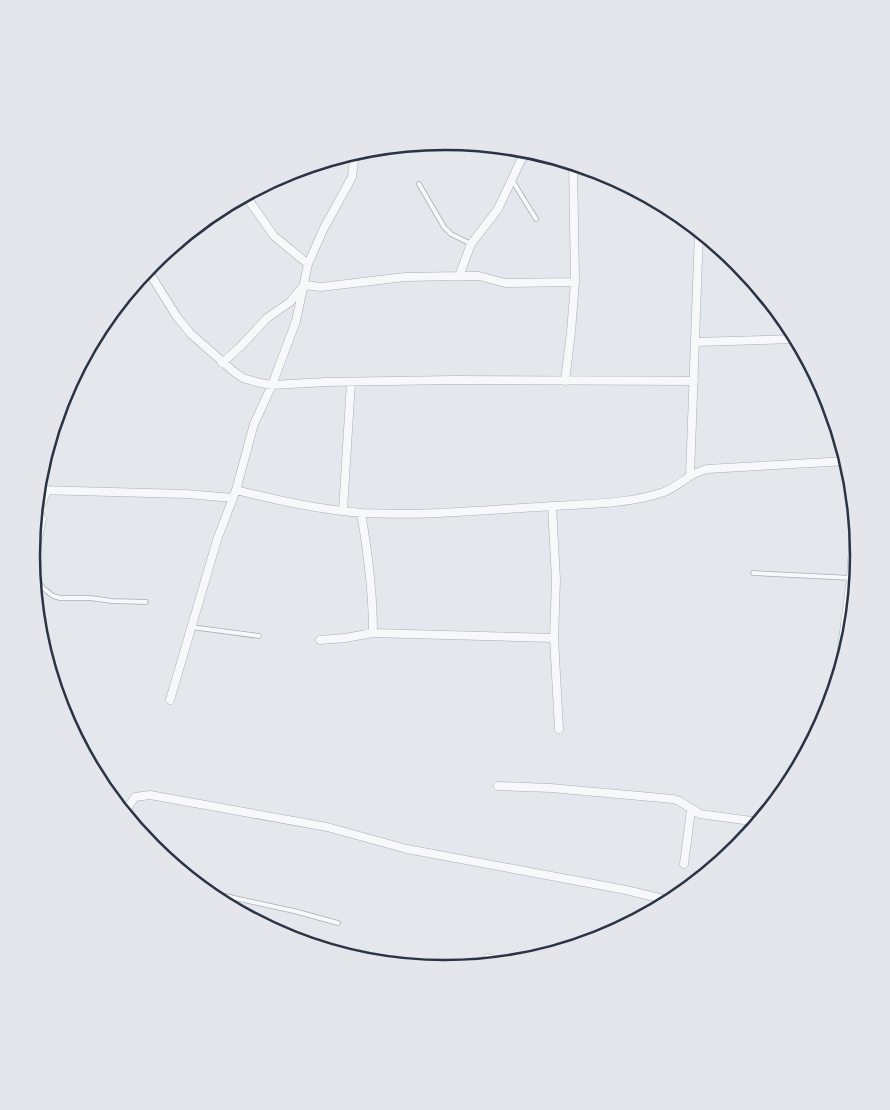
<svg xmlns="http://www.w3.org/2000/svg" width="890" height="1110" font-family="'PT Sans Narrow',sans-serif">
<rect width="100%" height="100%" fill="#e4e7ec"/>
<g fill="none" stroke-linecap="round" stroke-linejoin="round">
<g stroke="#a9aeb7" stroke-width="5.5">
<path id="lane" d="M512,180L536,219
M419,184L444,227L451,234L471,244
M753,573L851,578
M33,575L43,588L53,596L60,598H90L112,601L146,602
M191,627L259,636
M207,892L294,911L338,923
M229,907L231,897"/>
</g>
<g stroke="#a9aeb7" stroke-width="9">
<path id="street" d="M355,152L352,177L324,228L308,264L296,321L272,385L254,424L236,490C275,500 322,510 362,513C425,516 489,510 552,506C588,504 629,504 664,492C674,488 681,482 690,476C695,473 701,471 707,469L847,461
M245,195L274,236L308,264
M147,269L177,317L191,334L233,371L243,378L260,383L272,385L326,382L454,380L694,381
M459,276L471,244L498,209L521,160L530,151
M695,342L796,339
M222,363L241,346L267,318L290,302L304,285L321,287L405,277L459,276H479L505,283L575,282
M565,381L571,332L575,282L573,163
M690,476L699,231
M38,490L186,494L233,498
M552,506L556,580L554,638L559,729
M39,508L47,491
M343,510L351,382
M361,513C368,553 373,592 373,633
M32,567L42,519L36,506
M320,640L345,638L373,633L554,638
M841,655L851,578L855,513
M170,700L217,540L236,490
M498,786L551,788L673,799L679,801L700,814L759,822
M125,814L130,804L135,797L150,795L327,827L407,849L626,890L672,901
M684,864L691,810
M488,958L507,963"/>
</g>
<use href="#lane" stroke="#f7f8fa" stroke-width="4"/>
<use href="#street" stroke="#f7f8fa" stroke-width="8"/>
</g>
<path d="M0 0H890V1110H0ZM40 555a405 405 0 1 1 810 0a405 405 0 1 1-810 0Z" fill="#e4e6eb" fill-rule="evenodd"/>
<path fill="none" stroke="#2b3445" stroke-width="2.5" d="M40 555a405 405 0 1 1 810 0a405 405 0 1 1-810 0Z"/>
</svg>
